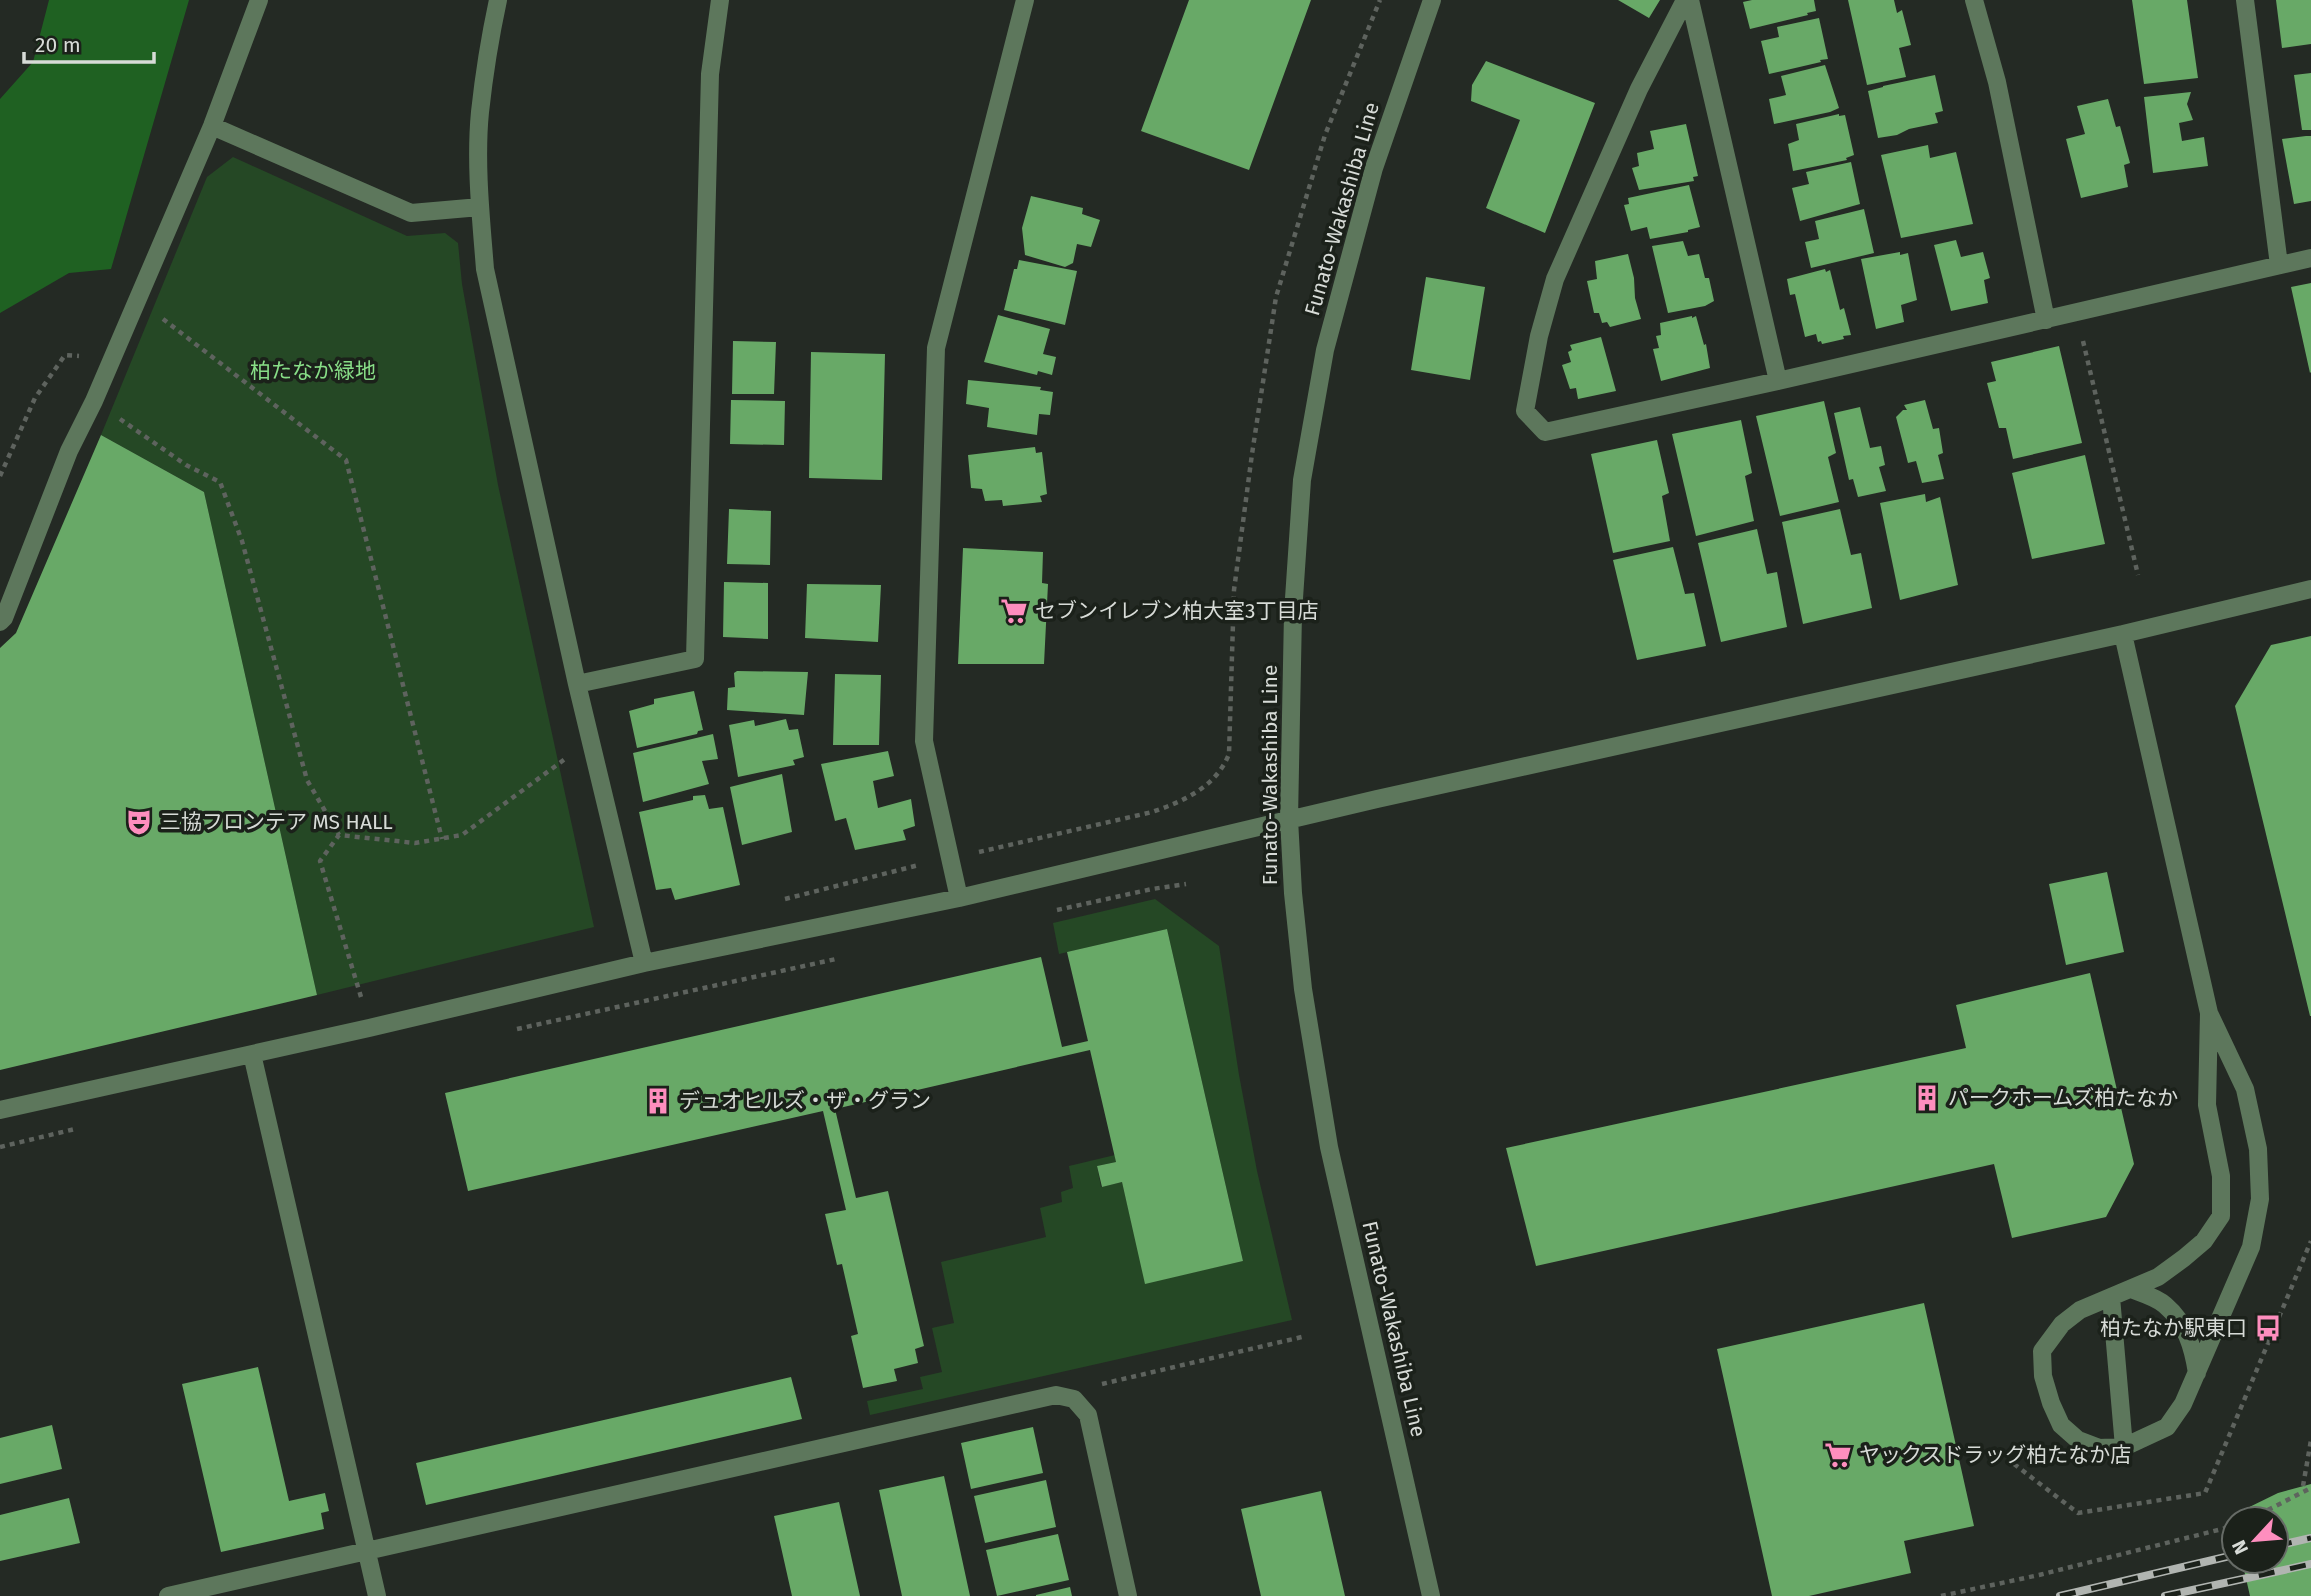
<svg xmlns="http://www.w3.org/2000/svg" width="2311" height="1596" font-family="'Fira Sans','Noto Sans JP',sans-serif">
<rect width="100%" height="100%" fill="#242a24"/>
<path fill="#254825" d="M233,157L407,236L445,233L458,243L462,284L498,485L594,927L317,995L204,492L101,435L207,177Z
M1155,899L1219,946L1239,1075L1257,1171L1292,1320L870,1415L867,1401L923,1389L920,1377L942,1372L932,1328L954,1323L941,1262L1046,1237L1040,1208L1062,1202L1061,1192L1073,1188L1069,1166L1115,1155L1116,1162L1097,1166L1101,1187L1122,1182L1146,1283L1243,1261L1167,929L1059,954L1053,923Z"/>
<path fill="#1f6122" d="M49,0H189L111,269L69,273L0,313V99L33,62Z"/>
<path fill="#68a967" d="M1189,0H1311L1249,170L1141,131Z
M1618,0H1660L1649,18Z
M1752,0H1814L1816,11L1807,13L1808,15L1750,29L1743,2Z
M1848,0H1894L1897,13L1902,10L1911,45L1899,48L1906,77L1867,85Z
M2132,0H2187L2198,78L2144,84Z
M2276,0H2311V44L2282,48Z
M1819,18L1828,59L1820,60L1821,62L1769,74L1761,41L1779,37L1777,27Z
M1486,61L1595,103L1545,233L1486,208L1520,120L1471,101L1472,85Z
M1825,65L1839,108L1830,112L1774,124L1769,99L1786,95L1781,76Z
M2311,73V130H2302L2294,75Z
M1935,75L1943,111L1935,113L1938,123L1909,129L1897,135L1878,138L1868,91L1883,87V86Z
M2191,92L2187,104L2193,120L2179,123L2182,141L2204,137L2208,166L2153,173L2144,97Z
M2108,99L2116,127L2120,126L2130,163L2124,165L2128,187L2081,198L2066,139L2085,134L2077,106Z
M1839,114V116L1845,115L1854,155L1846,158L1847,160L1793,171L1788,144L1799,140L1796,124Z
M1686,124L1698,176L1693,177L1694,181L1639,190L1632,168L1639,166L1637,153L1654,149L1650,131Z
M2306,136H2311V201L2294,204L2282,139Z
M1928,145L1930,158L1956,152L1973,224L1901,238L1881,155Z
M1851,162L1860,204L1800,221L1792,188L1809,184L1806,172Z
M1689,185L1700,227L1688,230V232L1650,239L1647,227L1631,231L1624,205L1629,204L1628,198Z
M1031,196L1083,208L1082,214L1100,220L1091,247L1077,244L1073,263L1065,267L1025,255L1022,228Z
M1864,209L1874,253L1811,268L1805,242L1819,239L1815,221Z
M1956,240L1961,257L1983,252L1990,278L1984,280L1988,303L1951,311L1934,245Z
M1683,241L1688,256L1699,254L1705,278H1709L1714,301L1705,306L1668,313L1652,246Z
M1900,252V255L1908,253L1917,300L1901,305L1904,322L1876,329L1861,259Z
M1628,254L1634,278L1635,298L1641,319L1610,327L1607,322L1602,323L1599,313H1594L1587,281L1597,279L1595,261Z
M1019,260L1077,271L1065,325L1004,310L1014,269H1017Z
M1825,269L1826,272L1830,270L1840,310L1844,308L1851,335L1843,336L1844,339L1822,344L1821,341L1818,342L1816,334L1805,337L1795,294L1790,295L1787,279Z
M1426,277L1485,287L1470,380L1411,370Z
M2311,283V372L2310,373L2291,287Z
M998,315L1050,329L1043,354L1056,357L1052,375L1038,371L1037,375L984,362Z
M1692,316V318L1696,316L1704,345L1706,344L1710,368L1661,381L1653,349L1659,348L1656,336L1661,335L1660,323Z
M1601,337L1616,391L1578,399L1576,388L1570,389L1562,365L1571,362L1568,352L1572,350L1570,345Z
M733,341L776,342L774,394H732Z
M2059,346L2082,443L2013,459L2006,428H1999L1987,383L1996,381L1991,362Z
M811,352L885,354L882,480L809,478Z
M968,380L1041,387L1040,390L1053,392L1050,415L1039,414L1037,435L987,427L989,408L966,404Z
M731,400L785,401L784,445L730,444Z
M1925,400L1933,429L1939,428L1943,453L1938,455L1944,479L1922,483L1916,461L1908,463L1896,417L1903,410H1907L1904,405Z
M1824,401L1836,453L1828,457L1839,502L1780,516L1756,416Z
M1860,407L1870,448L1881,446L1885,465L1879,467L1886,491L1858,497L1853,479L1849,480L1834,413Z
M1741,420L1752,473L1745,476L1754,521L1696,536L1672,434Z
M101,435L204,492L317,995L0,1070V648L16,633Z
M1657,440L1669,493L1662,496L1670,541L1613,553L1591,454Z
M1035,447L1036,453L1042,452L1047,494L1040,496L1042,502L1003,506L1002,500L985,501L982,489L971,488L968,455Z
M2085,455L2105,544L2032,559L2012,473Z
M1925,494L1926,502L1940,497L1958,585L1900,600L1880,503Z
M729,509L771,511L770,565L727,564Z
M1840,509L1851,555L1861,553L1872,608L1803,624L1782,522Z
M1757,529L1767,574L1777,572L1787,627L1721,642L1698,543Z
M1673,547L1685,594L1694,593L1706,646L1637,660L1613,560Z
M963,548L1043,552L1042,583L1048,584L1044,664H958Z
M724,582L768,583V639L723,637Z
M807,584L881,585L878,642L805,638Z
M2311,636V1016H2310L2235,706L2271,645Z
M737,671L808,672L804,715L727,710L728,688L735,687L734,673Z
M835,674L881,675L879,745H833Z
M694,691L703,730L698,731L697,734L637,748L629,711L654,704V699Z
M786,719L789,730L798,729L804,757L793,760L795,765L738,777L729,725L754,720L755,726Z
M713,734L718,759L702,761L709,784L643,802L633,753Z
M888,751L894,776L873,781L878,808L911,799L915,826L903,830L906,840L855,850L846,818L835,821L821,764Z
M782,774L792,832L742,845L730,787Z
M705,795L709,809L723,807L740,885L675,900L671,888L656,890L639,812L693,800V796Z
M2107,872L2124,952L2066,965L2049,884Z
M1167,929L1243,1261L1145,1284L1122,1182L1102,1187L1097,1166L1116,1162L1090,1050L835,1109L856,1198L888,1191L924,1346L915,1349L918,1363L894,1369L897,1381L863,1388L851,1336L858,1334L842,1264L837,1265L825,1214L846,1210L823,1111L468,1191L445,1093L1041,957L1062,1047L1088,1041L1067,952Z
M2090,973L2134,1164L2106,1217L2012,1238L1994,1164L1536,1266L1506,1148L1966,1048L1956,1005Z
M1924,1303L1974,1526L1904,1541L1911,1573L1809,1596H1772L1717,1349Z
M258,1367L289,1501L325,1493L329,1511L321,1513L324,1529L221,1552L182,1384Z
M791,1377L802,1419L426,1505L416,1463Z
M52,1425L62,1469L0,1484V1438Z
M1033,1427L1043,1473L971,1489L961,1443Z
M944,1476L970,1596H902L879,1490Z
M1046,1480L1056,1527L985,1543L974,1496Z
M2311,1484V1596H2250L2242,1561H2276V1519H2234L2233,1515L2278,1493Z
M1321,1491L1345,1596H1261L1241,1509Z
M69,1498L80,1543L0,1561V1515Z
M839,1502L860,1596H792L774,1516Z
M1058,1534L1069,1580L997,1596L986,1550Z
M1070,1587L1072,1596H1036V1595Z"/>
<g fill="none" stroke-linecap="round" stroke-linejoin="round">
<path stroke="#5e635e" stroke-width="4.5" stroke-dasharray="5 5" stroke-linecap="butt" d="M163,319L346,460L442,839
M2083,341L2138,575
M120,419L186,465L220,482L242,541L307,780L339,835
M0,476L35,398L65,355L79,356
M979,852L1152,812C1184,801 1216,787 1229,754L1234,590L1252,454L1276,297L1325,135L1380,0
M785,899L919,865
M1057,910L1152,889L1186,884
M361,997L320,861L339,835L415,843L462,835L565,759
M517,1029L836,959
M0,1147L75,1129
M1102,1384L1306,1336
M2014,1464L2078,1513L2205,1493L2311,1241
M2303,1486L2311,1440
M2250,1519L2311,1488
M1941,1596L2039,1575L2234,1526"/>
<path stroke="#5d775c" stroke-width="18" d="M498,0C490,37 484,75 480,112C475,163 481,218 485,269L577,684L644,963
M1685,0L1639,89L1555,279L1539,336L1525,411L1545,432L1778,381L2311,258
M1690,0L1778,381
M1974,0L1997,82L2046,320
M2245,0L2279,265
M212,126L411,213L480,207
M0,622L4,618L69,451L94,401L212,126L259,0
M2123,634L2209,1013L2245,1089L2258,1149L2260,1199L2251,1247L2183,1404L2167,1427L2124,1447L2099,1448L2078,1440L2061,1425L2051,1403L2043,1376L2042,1351L2062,1324L2080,1310L2158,1277L2184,1258L2204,1241L2221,1216V1176L2207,1105L2209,1013
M577,684L695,659L710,74L720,0
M959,898L924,741L936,348L1025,0
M252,1054L377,1596
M0,1110L369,1028L644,963L959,898L1377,799L2123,634L2311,589
M2131,1289C2141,1293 2156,1297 2165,1305C2186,1323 2193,1347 2197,1373
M2111,1297L2124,1447
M168,1596L1056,1395L1074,1399L1088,1415L1128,1596
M1431,1596L1329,1147L1303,989L1293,893L1289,819L1293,613L1302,480L1325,350L1374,168L1432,0"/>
<g stroke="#b1b5b1" stroke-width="8">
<path id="rail" d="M2276,1546L2311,1538
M2060,1596L2234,1555
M2165,1596L2311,1564"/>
</g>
<use href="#rail" stroke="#1b211a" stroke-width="5" stroke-dasharray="16" stroke-linecap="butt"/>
</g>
<defs>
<g id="supermarket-bare" transform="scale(2.1)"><path d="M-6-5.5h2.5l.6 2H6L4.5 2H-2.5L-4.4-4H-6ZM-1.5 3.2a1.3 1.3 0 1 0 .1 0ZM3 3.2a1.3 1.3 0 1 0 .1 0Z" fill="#fe8ebe" stroke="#1b211a" stroke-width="2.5" paint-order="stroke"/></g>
<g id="theatre-bare" transform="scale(2.1)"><path d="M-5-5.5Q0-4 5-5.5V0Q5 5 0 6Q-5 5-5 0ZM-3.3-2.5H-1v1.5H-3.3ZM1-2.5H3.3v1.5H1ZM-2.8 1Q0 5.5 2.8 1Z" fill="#fe8ebe" stroke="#1b211a" stroke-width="2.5" paint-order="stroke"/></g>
<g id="building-bare" transform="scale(2.1)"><path d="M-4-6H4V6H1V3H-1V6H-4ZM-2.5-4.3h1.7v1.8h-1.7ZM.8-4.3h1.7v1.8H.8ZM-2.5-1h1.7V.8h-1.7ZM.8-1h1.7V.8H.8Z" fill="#fe8ebe" stroke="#1b211a" stroke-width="2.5" paint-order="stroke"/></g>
<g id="bus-bare" transform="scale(2.1)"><path d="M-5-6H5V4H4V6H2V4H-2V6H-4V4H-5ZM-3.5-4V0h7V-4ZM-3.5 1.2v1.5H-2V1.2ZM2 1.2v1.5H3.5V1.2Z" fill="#fe8ebe" stroke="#1b211a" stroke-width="2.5" paint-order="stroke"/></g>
</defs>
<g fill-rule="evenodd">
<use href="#supermarket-bare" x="1014" y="611"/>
<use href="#theatre-bare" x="139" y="822"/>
<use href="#building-bare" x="1927" y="1098"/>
<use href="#building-bare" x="658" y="1101"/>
<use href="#bus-bare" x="2268" y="1328"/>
<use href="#supermarket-bare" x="1838" y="1455"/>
</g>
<g text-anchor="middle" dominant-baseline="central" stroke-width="7" stroke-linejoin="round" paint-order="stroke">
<g font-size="21" fill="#d7dbd7" stroke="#1b211a">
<text transform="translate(1342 209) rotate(-74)">Funato-Wakashiba Line</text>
<text transform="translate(1270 775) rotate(-90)">Funato-Wakashiba Line</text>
<text transform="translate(1394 1329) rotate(77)">Funato-Wakashiba Line</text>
</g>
<g font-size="21" fill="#88de87" stroke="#1b211a">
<text x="313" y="371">柏たなか緑地</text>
</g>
<g font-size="21" fill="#d7dbd7" stroke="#1b211a" text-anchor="start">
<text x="1035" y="611">セブンイレブン柏大室3丁目店</text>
<text x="160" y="822">三協フロンテア MS HALL</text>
<text x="1948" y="1098">パークホームズ柏たなか</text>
<text x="679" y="1101">デュオヒルズ・ザ・グラン</text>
<text x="2247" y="1328" text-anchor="end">柏たなか駅東口</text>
<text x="1859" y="1455">ヤックスドラッグ柏たなか店</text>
</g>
</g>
<g transform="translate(2255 1540) rotate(244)"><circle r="33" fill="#1b211a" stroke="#666b66" stroke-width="2"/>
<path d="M0-5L12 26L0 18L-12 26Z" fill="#fe8ebe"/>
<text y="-10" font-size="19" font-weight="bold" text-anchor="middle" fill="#d7dbd7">N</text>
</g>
<path d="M24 52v10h130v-10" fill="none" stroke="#d7dbd7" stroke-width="3.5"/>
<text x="35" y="52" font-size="21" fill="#d7dbd7" stroke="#1b211a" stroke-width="5" paint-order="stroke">20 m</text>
</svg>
